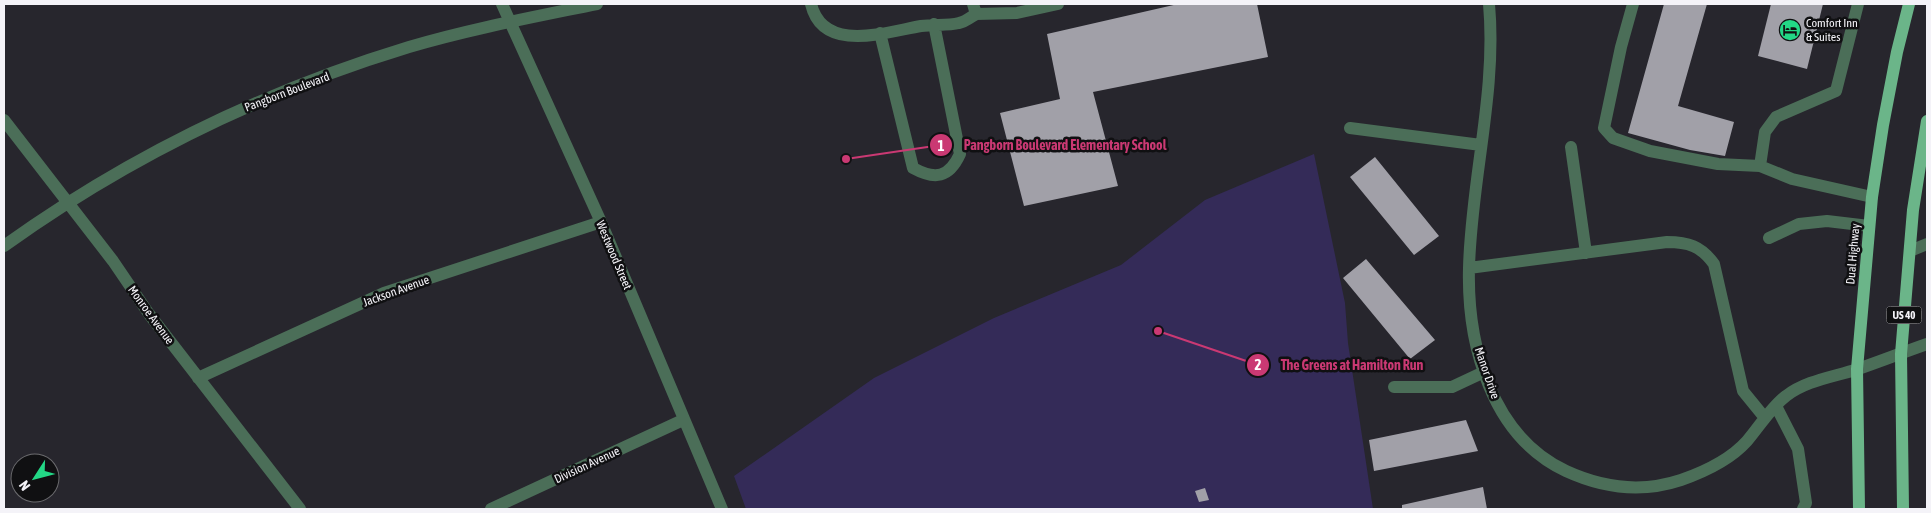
<svg xmlns="http://www.w3.org/2000/svg" width="1931" height="513" font-family="'Asap Condensed',sans-serif">
<rect width="100%" height="100%" fill="#27262d"/>
<path fill="#342b58" d="M1314,154L1345,303L1348,343L1373,509H746L734,476L874,378L994,318L1121,265L1205,200Z"/>
<path fill="#a1a0a8" d="M1178,4H1257L1268,57L1093,92L1118,186L1024,206L1000,113L1060,99L1047,34Z
M1664,4H1707L1678,106L1734,122L1725,156L1690,150L1628,133Z
M1771,4H1823L1807,69L1758,56Z
M1375,157L1439,236L1414,255L1350,177Z
M1366,259L1435,340L1410,359L1343,278Z
M1466,420L1478,451L1374,471L1369,440Z
M1483,487L1487,509H1402V505Z
M1205,488L1209,500L1199,502L1195,491Z"/>
<g fill="none" stroke-linecap="round" stroke-linejoin="round">
<path stroke="#4b6e58" stroke-width="12" d="M502,4L601,222L722,509
M811,4C823,54 886,32 921,26C934,24 947,26 959,23C965,22 971,17 976,14
M973,4L976,14L1017,13L1058,4
M1489,4C1497,92 1471,180 1469,268C1467,344 1491,436 1566,471C1603,488 1642,493 1681,480C1704,472 1730,460 1747,441C1759,427 1772,406 1786,396C1807,380 1834,377 1858,369C1881,361 1904,352 1927,344
M1633,4L1621,47L1604,128L1613,138L1650,151L1718,164L1760,166L1792,179L1872,197
M880,33L913,168C935,180 949,178 960,154L934,24
M4,120L113,261L149,314L300,509
M1350,128L1481,145
M1571,147L1586,253
M1760,166L1765,132L1776,117L1836,91L1858,4
M1769,238L1799,224L1827,221L1869,226
M4,246C127,158 264,91 409,47C470,29 534,17 597,4
M1910,251L1927,244
M1469,268L1667,242C1688,242 1701,246 1714,264L1743,391L1765,418
M198,378L384,293L601,222
M1394,387H1452L1484,372
M1776,406L1798,449L1806,503L1803,509
M491,509L683,420"/>
<path stroke="#6bb589" stroke-width="12" d="M1859,509L1857,369L1872,197L1883,125L1897,52L1909,4
M1903,509L1901,354L1913,210L1927,121"/>
</g>
<defs>
<g id="hotel-disc" transform="scale(1.125)"><circle r="9.5" fill="#23d886" stroke="#101012"/><path d="M-6-4.5h1.5V1H6V5H4.5V3h-9V5H-6ZM-4 0a1.8 1.8 0 1 1 3.6 0ZM.5 0V-2.5h3Q6-2.5 6 0Z" fill="#111"/></g>
</defs>
<g fill-rule="evenodd">
<use href="#hotel-disc" x="1790" y="30"/>
</g>
<g text-anchor="middle" dominant-baseline="central" stroke-width="5" stroke-linejoin="round" paint-order="stroke">
<rect fill="#101012" stroke="#b0afb3" stroke-width="1" x="1886.5" y="306.5" width="35" height="17" rx="4"/>
<g font-size="11" font-weight="bold" fill="#f4f3f8">
<text x="1904" y="315">US 40</text>
</g>
<g font-size="12" fill="#f4f3f8" stroke="#101012" text-anchor="start">
<text x="1806" y="23">Comfort Inn<tspan x="1806" dy="14">&amp; Suites</tspan></text>
</g>
<g font-size="12" fill="#f4f3f8" stroke="#101012">
<text transform="translate(287 92) rotate(-21)">Pangborn Boulevard</text>
<text transform="translate(1853 254) rotate(-85)">Dual Highway</text>
<text transform="translate(614 255) rotate(67)">Westwood Street</text>
<text transform="translate(396 291) rotate(-20)">Jackson Avenue</text>
<text transform="translate(151 315) rotate(54)">Monroe Avenue</text>
<text transform="translate(1487 373) rotate(71)">Manor Drive</text>
<text transform="translate(587 465) rotate(-25)">Division Avenue</text>
</g>
</g>
<path fill="none" stroke="#ca3973" stroke-width="2" d="M846 159L941 145M1158 331L1258 365"/>
<g fill="#ca3973" stroke="#101012" stroke-width="2">
<circle cx="846" cy="159" r="5"/>
<circle cx="1158" cy="331" r="5"/>
<circle cx="941" cy="145" r="12"/>
<circle cx="1258" cy="365" r="12"/>
</g>
<g font-size="15" text-anchor="middle" font-weight="bold" fill="#fff">
<text x="941" y="151">1</text>
<text x="1258" y="370">2</text>
</g>
<g font-size="14" text-anchor="middle" font-weight="bold" fill="#ca3973" stroke="#101012" stroke-width="5" stroke-linejoin="round" paint-order="stroke">
<text x="1065" y="150">Pangborn Boulevard Elementary School</text>
<text x="1352" y="370">The Greens at Hamilton Run</text>
</g>
<rect width="1931" height="513" fill="none" stroke="#f4f3f8" stroke-width="10"/>
<g transform="translate(35 478) rotate(234)"><circle r="24" fill="#101012" stroke="#6b6b6e"/>
<path d="M0-4L9 19L0 12L-9 19Z" fill="#23d886"/>
<text y="-8" font-size="14" font-weight="bold" text-anchor="middle" fill="#f4f3f8">N</text>
</g>
</svg>
